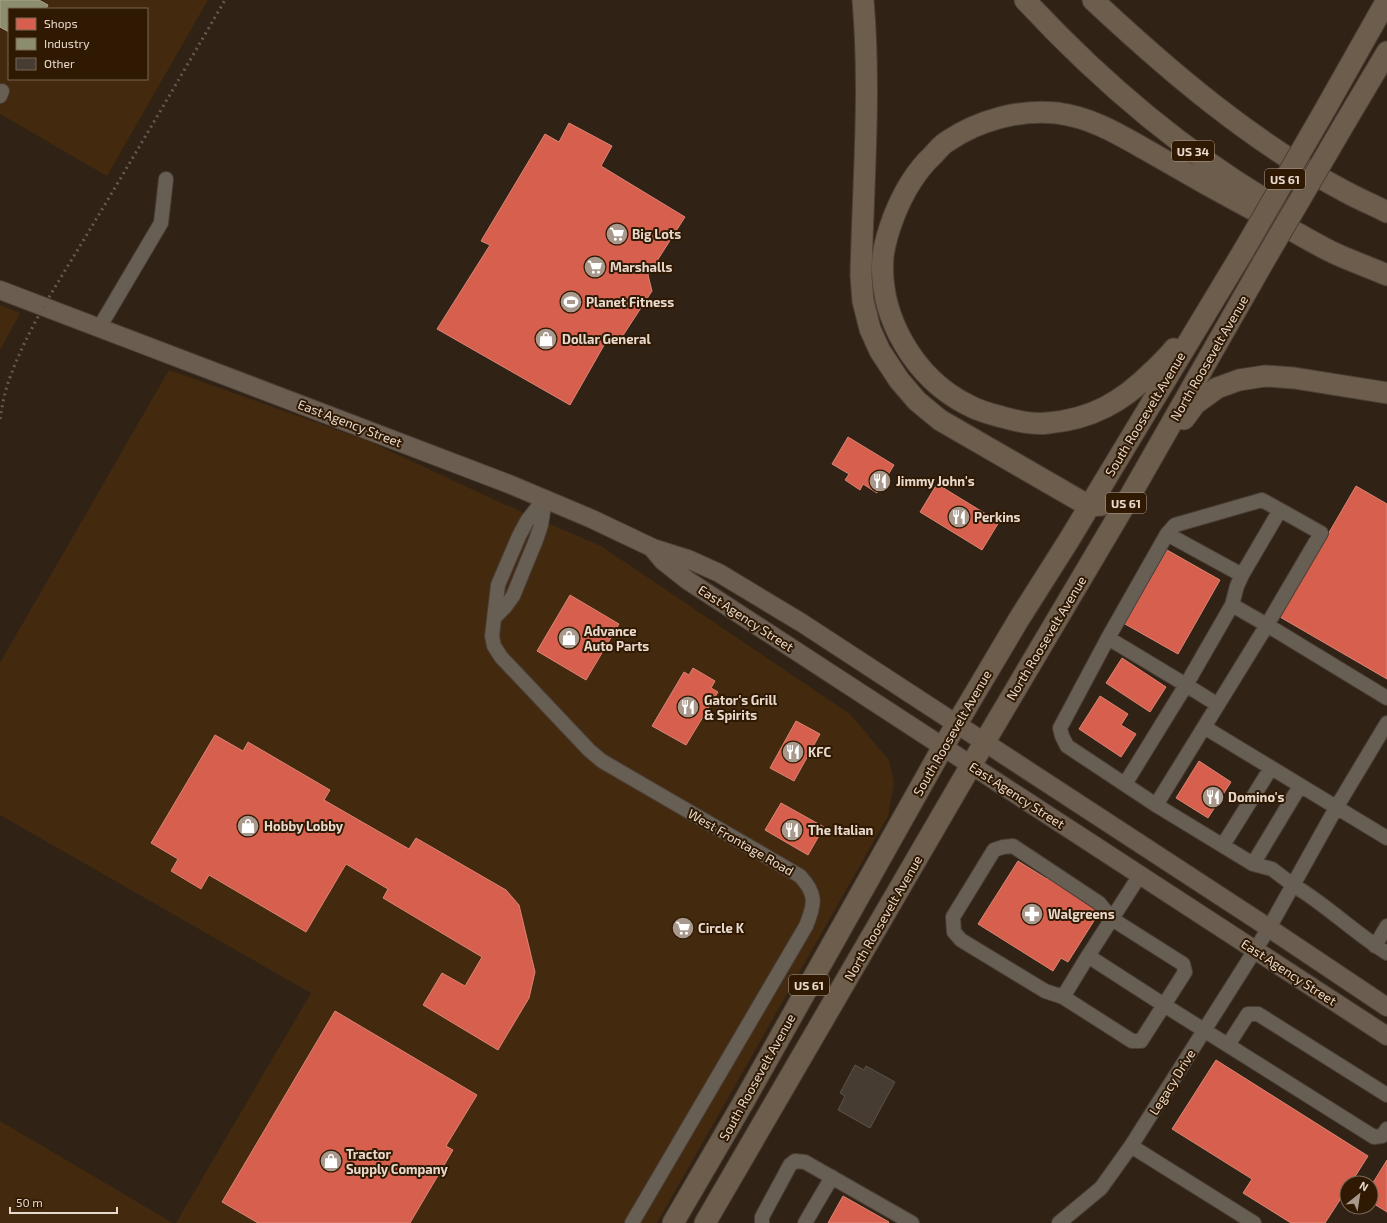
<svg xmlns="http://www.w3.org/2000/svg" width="1387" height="1223" font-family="'Exo 2',sans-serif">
<rect width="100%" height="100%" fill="#302316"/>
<path fill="#43290e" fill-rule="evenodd" d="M0,0H208L107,176L0,114ZM9,9H147V79H9Z
M0,305L20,313L0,350Z
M169,370L368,441L506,505L601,546L850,714L889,760L894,783L888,816L657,1223H176L311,993L0,815V663Z
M0,1121L173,1223H0Z"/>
<path fill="#d6604d" stroke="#dc8473" d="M569,123L612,146L601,166L685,217L648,275L652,291L622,337L607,340L570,405L437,329L490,245L481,241L545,134L559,142Z
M848,437L894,465L877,493L863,484L860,490L845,480L849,474L832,464Z
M937,484L999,522L982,550L920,512Z
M1356,486L1387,504V679L1280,617Z
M1167,550L1220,580L1178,654L1125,624Z
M570,595L619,624L586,680L537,651Z
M1122,658L1166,687L1150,712L1106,683Z
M693,668L715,681L711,688L718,692L686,745L652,726L684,672L689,675Z
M1100,696L1128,714L1121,725L1136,734L1121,757L1079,729Z
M796,721L820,734L794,781L770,768Z
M215,735L243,751L248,742L330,790L324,800L409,849L416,838L506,890L519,905L535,972L529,998L498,1050L423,1005L442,973L465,986L482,957L383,898L388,889L346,864L306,932L209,875L201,889L171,871L178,859L151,843Z
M1199,761L1231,782L1208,818L1176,798Z
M781,803L824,827L808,855L765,830Z
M1018,861L1047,879L1049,876L1095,905L1097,916L1068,962L1061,958L1053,971L978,924Z
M335,1011L477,1095L446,1146L453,1150L410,1223H258L222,1202Z
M1216,1060L1368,1156L1351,1183H1347V1189L1325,1223H1291L1243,1193L1252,1179L1172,1129Z
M1387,1160V1212L1371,1202V1186Z
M843,1196L889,1222L888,1223H828Z"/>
<path fill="#8c8c6e" stroke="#a8a38a" d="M0,0H39L48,5L46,9H9V32L0,27Z"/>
<path fill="#473c32" stroke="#5d5248" d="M855,1065L864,1070L866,1066L895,1082L870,1128L838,1110L845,1096L840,1093Z"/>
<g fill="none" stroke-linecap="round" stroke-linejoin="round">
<g stroke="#4a3e35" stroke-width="16">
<path id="minor" d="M0,96L2,91
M99,328L161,223L166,179
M545,498L527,521L519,536L498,585L492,636L494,646L501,657L589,750L602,761L800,876C817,894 815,904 806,926L632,1223
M1167,534L1242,575
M495,617L505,607L513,596L536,540L541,525L545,500
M1108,638L1167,534L1175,525L1262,500L1280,510
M1387,723L1336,808L1293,885C1327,905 1354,933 1387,953
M1204,727L1387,838
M1125,784L1186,685L1232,605L1267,625L1321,533L1280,510L1242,575L1237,586L1232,605
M1156,805L1067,746L1062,736L1060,728L1108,638L1186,685L1218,705
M1223,845L1271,768
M1253,864L1300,786
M1140,875L1088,956L1164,1005L1141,1041H1132L1063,997L1045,991L961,940L954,932L953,917L994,850L1003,847L1013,846L1099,903L1112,919L1183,964L1185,972L1164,1005L1374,1137L1382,1136L1387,1129
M1375,946L1387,926
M1063,997L1088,956
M1228,1045L1248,1014H1258L1387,1095
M1131,1146L1254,1223
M762,1223V1217L790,1165L795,1161L805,1162L912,1223
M805,1223L832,1177
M1059,1223L1101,1188L1131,1146L1269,928L1293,885L1272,869L1253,864L1156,805L1267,625L1387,698"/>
</g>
<g stroke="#4a3e35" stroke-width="20">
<path id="major" d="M0,290L509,484L592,519L653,548L688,559L719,573L802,623L1269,928L1387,1007
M653,549L663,561L687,580L1387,1036"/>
</g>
<g stroke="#4a3e35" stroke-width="23">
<path id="highway" d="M863,0C871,92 863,184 861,276L863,301L870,329L880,351L899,380L917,401L940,420L1089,506L1102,505
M1025,0C1101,82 1184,153 1281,209
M1093,0C1170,72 1252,142 1346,192C1359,199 1373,205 1387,212
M1326,108L1387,0
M1346,121L1387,52
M1174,349C1168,357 1160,364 1153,371C1122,402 1092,419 1048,423C1034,425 1016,421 1002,417C990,414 979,411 968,405C914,378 878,316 883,256C885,241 889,229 894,216C903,193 915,172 933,155C938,150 942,144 948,141C979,120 1020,109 1057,113C1089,117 1115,132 1143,148C1164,160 1185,172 1206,184C1233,199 1261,214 1288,228C1304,237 1319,246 1334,253C1351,261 1369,267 1387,275
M1184,419L1195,404L1217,388L1239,380L1265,376L1294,378L1387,393
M673,1223L743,1103L943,747L1019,619L1069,540L1244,250
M705,1223L984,743L1126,503L1264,261"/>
</g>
<use href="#minor" stroke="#675e54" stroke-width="14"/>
<use href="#major" stroke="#6b5d4f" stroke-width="18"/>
<use href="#highway" stroke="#6c5d4c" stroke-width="21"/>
<path stroke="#655a52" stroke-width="3" stroke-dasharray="2 4" stroke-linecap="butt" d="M0,419C2,407 4,395 8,383C28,325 64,274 95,221C139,148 182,74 225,0"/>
<g stroke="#4a3e35" stroke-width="23" stroke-linecap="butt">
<path id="highway-bridge" d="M1244,250L1326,108
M1264,261L1346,121"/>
</g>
<use href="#highway-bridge" stroke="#6c5d4c" stroke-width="21"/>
</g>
<defs>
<g id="supermarket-disc" transform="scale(1.15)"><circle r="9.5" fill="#a8998c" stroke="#2f1903"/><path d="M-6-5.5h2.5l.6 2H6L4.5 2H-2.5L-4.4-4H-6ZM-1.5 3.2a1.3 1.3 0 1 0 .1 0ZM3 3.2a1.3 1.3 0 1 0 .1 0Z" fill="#fff"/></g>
<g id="stadium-disc" transform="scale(1.15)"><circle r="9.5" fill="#a8998c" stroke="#2f1903"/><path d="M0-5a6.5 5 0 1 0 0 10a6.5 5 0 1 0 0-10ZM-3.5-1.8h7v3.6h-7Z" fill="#fff"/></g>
<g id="shop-disc" transform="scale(1.15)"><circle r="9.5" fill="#a8998c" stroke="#2f1903"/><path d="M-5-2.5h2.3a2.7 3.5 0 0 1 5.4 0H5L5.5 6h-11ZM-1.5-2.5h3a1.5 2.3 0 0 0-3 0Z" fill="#fff"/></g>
<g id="restaurant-disc" transform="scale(1.15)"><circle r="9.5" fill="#a8998c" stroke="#2f1903"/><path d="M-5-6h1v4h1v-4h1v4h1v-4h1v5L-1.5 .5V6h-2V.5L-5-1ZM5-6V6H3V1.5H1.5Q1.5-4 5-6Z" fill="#fff"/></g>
<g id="pharmacy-disc" transform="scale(1.15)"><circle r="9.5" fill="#a8998c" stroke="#2f1903"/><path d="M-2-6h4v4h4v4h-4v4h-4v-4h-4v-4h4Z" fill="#fff"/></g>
</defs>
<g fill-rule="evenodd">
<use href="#supermarket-disc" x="617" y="234"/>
<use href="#supermarket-disc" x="595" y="267"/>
<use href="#stadium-disc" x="571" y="302"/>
<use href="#shop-disc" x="546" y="339"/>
<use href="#restaurant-disc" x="880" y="481"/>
<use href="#restaurant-disc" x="959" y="517"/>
<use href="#shop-disc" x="569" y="638"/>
<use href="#restaurant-disc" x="688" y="707"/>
<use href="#restaurant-disc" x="793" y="752"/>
<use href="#restaurant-disc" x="1213" y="797"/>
<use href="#shop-disc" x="248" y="826"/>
<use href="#restaurant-disc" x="792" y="830"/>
<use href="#pharmacy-disc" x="1032" y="914"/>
<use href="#supermarket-disc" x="683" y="928"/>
<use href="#shop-disc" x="331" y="1161"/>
</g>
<g text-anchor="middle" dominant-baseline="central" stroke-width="4" stroke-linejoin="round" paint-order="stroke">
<g fill="#2f1903" stroke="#b19f90" stroke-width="1">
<rect x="1172" y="141" width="42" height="20" rx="3"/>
<rect x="1265" y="169" width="40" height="20" rx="3"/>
<rect x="1106" y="493" width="40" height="20" rx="3"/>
<rect x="789" y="975" width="40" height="20" rx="3"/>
</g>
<g font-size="12" font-weight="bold" fill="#e9d9cc">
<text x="1193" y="151">US 34</text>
<text x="1285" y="179">US 61</text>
<text x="1126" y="503">US 61</text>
<text x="809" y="985">US 61</text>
</g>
<g font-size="13" font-weight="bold" fill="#e9d9cc" stroke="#2f1903" text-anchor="start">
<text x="632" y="234">Big Lots</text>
<text x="610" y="267">Marshalls</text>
<text x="586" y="302">Planet Fitness</text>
<text x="562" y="339">Dollar General</text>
<text x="896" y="481">Jimmy John's</text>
<text x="974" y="517">Perkins</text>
<text x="584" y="631">Advance<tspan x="584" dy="15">Auto Parts</tspan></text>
<text x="704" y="700">Gator's Grill<tspan x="704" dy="15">&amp; Spirits</tspan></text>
<text x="808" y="752">KFC</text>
<text x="1228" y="797">Domino's</text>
<text x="264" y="826">Hobby Lobby</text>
<text x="808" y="830">The Italian</text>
<text x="1048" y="914">Walgreens</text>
<text x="698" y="928">Circle K</text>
<text x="346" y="1154">Tractor<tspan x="346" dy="15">Supply Company</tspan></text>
</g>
<g font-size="13" fill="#e9d9cc" stroke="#2f1903">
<text transform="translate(1209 358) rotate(-60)">North Roosevelt Avenue</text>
<text transform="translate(1145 414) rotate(-59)">South Roosevelt Avenue</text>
<text transform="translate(350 423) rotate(21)">East Agency Street</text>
<text transform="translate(746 618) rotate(33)">East Agency Street</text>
<text transform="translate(1046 638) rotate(-59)">North Roosevelt Avenue</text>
<text transform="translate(952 733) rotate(-60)">South Roosevelt Avenue</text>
<text transform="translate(1017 795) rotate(33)">East Agency Street</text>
<text transform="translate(741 842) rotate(30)">West Frontage Road</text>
<text transform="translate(883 918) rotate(-60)">North Roosevelt Avenue</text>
<text transform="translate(1289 972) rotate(33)">East Agency Street</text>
<text transform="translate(757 1077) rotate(-61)">South Roosevelt Avenue</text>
<text transform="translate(1172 1082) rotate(-58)">Legacy Drive</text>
</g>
</g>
<rect x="8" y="8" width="140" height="72" fill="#2f1903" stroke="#796653"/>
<rect x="16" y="18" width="20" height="12" fill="#d6604d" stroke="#796653"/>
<text x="44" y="28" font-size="12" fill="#e9d9cc">Shops</text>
<rect x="16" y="38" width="20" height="12" fill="#8c8c6e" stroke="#796653"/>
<text x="44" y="48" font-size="12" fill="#e9d9cc">Industry</text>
<rect x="16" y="58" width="20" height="12" fill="#473c32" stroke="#796653"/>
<text x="44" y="68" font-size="12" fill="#e9d9cc">Other</text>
<g transform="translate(1359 1195) rotate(30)"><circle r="19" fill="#2f1903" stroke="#796653"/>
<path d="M0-3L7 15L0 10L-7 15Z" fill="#a8998c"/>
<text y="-6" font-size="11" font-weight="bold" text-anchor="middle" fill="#e9d9cc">N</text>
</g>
<path d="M10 1207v6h107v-6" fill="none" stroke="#e9d9cc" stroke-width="2"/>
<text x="16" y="1207" font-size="12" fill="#e9d9cc" stroke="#2f1903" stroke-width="3" paint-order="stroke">50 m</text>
</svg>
